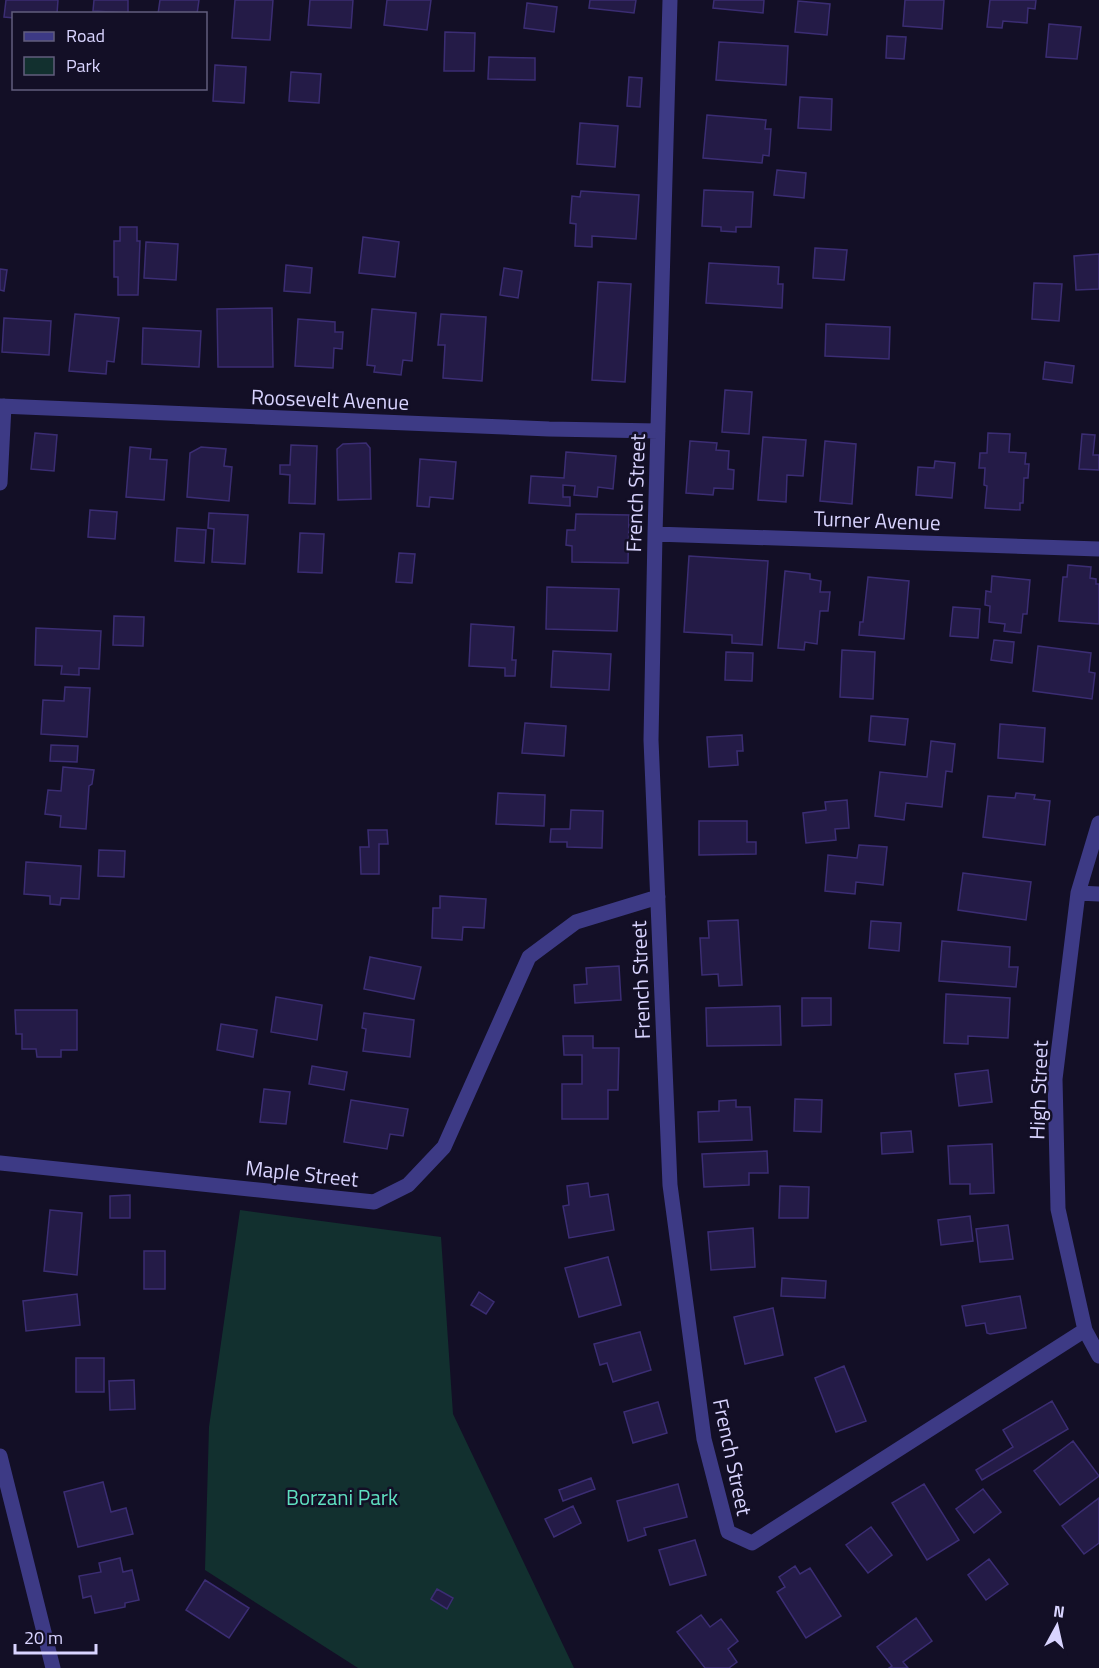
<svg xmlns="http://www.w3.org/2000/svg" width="1099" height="1668" font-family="'Titillium Web',sans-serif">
<rect width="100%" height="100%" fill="#130f26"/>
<path fill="#12302f" d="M240,1210L441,1237L453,1414L574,1668H358L205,1570L209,1427Z"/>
<path fill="#241b47" stroke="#3b2d73" stroke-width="1.5" d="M6,0H58L57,14H14V18L4,17Z
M94,0H128V13L93,11Z
M160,0H199L197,14H158Z
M235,0H273L270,40L232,38Z
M310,0H353L351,28L308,25Z
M387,0H431L427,30L384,25Z
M590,0H636L634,13L589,8Z
M714,0H764L763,13L713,8Z
M905,0H944L942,29L903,26Z
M990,0H1036L1035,9L1028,8L1027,23L1003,21L1002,28L987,27Z
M798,1L830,4L827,35L795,32Z
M527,3L557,7L554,32L524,28Z
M1049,24L1081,27L1077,59L1046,57Z
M445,32L475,33L474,71H444Z
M887,36L906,37L904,59L886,58Z
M719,42L788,46L786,85L716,80Z
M489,57L535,58V80L488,79Z
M215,65L246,67L244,103L213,101Z
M291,72L321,74L319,103L289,101Z
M629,77L642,78L640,107L627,106Z
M800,97L832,99L831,130L798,128Z
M707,115L766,120L765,129H771L769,156L763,155L762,163L703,158Z
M580,123L618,126L615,167L577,164Z
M777,170L806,173L804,198L774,195Z
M704,190L753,192L751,227H736V232L721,231V227L702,226Z
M581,191L639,195L636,239L592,236V247L575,246L576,224L570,223L572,196L580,197Z
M120,227H137V241H140L138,295H118V277H114V241H120Z
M363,237L399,242L395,277L359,273Z
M146,242L178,244L176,280L144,278Z
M815,248L847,250L844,280L813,278Z
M1099,254V289L1076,290L1074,256Z
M709,263L779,267L778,284H783L782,308L706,303Z
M286,265L312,268L310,293L284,291Z
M504,268L522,271L518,298L500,295Z
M0,269L7,270L4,291L0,290Z
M598,282L631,284L625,382L592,380Z
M1034,283L1062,284L1059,321L1032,319Z
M272,308L273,367H218L217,309Z
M372,309L416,313L412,361L403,360L401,375L374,372L375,366L367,365Z
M75,314L119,318L114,362L107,361L106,374L69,371Z
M441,314L486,317L482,381L443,378L445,345H438Z
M4,318L51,321L49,355L2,352Z
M298,319L335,322V332H343L342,349L334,348L333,368L295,366Z
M826,324L890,327L889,359L825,356Z
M143,328L201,331L199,367L142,364Z
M1045,362L1074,366L1072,383L1043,379Z
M725,390L752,392L749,434L722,432Z
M35,433L57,435L54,471L31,469Z
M988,433L1010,434L1009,452L1026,453L1025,464H1029L1028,478H1024L1023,503H1020V510L985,508L987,486L984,485L985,468H979L980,453H987Z
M1082,434L1095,435L1093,455H1099V470L1079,469Z
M763,437L806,440L803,476L787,475L786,502L758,500Z
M690,441L717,443L716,450L729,451L728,469L734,470L733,489L714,488L713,495L686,493Z
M825,441L856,444L852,504L820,501Z
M366,443L370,448L371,499L338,500L337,449L343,444Z
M291,445L317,446L315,504L289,503L290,475L280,474V465H290Z
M130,447L151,449L150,459L167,460L164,500L126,497Z
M201,447L226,449L224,466L232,467L229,501L187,497L190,453Z
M566,452L616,456L613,489L598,487L597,497L574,495L575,486L563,485V497H570V506L529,503L531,476L564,478Z
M420,459L456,462L453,499L430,497L429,507L417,506Z
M935,461L955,463L952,498L916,495L918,467L934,468Z
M90,510L117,512L115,539L88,537Z
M209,513L248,515L245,564L212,562L214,529L208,528Z
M576,514L629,515L628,563L572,562V546L566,545L567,530H575Z
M177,528L206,530L204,563L175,561Z
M300,533L324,534L322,573L298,572Z
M399,553L415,554L412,583L396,582Z
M689,556L768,561L762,645L732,643V635L684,632Z
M1068,565L1091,567L1090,578L1096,579V584H1099V624L1059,621L1063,577H1067Z
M785,571L810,574V579L821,581L820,592H830L828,611H820L817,644L805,642L804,650L778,648Z
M992,576L1030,580L1027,614H1023L1021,633L1004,631L1005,624L989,622L990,606L985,605L986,591L991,592Z
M868,577L909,581L904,639L859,635L860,622H863Z
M547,587L619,589L617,631L546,629Z
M953,607L980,609L978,638L950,636Z
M114,616L144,617L143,646L113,645Z
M471,624L514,627L512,660H516L515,676H505V668L469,666Z
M36,628L101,631L99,669L79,668V675L61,674L62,666L35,665Z
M994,640L1014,642L1012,663L991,660Z
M1038,646L1091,653L1089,672L1095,673L1092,699L1033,691Z
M842,650L875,652L873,699L840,697Z
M553,651L611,654L609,690L551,687Z
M726,652L753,653L752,681L725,680Z
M65,687L90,688L87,737L41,734L43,700L64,701Z
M871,716L908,719L905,745L869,741Z
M525,723L566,726L564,756L522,753Z
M1000,724L1045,728L1043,762L998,758Z
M742,735L743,751H737L738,765L709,767L707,737Z
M931,741L955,744L952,772L946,771L942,807L906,803L904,820L875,816L880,772L927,777Z
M51,745L78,746L77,762L50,761Z
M63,767L94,770L92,784L89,786L86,829L60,827L61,816L45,814L48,790L61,791Z
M498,793L545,795L544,826L496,824Z
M1016,793L1035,795L1034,799L1050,801L1045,845L983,837L988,796L1015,798Z
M847,800L849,828L835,829L836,840L806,843L803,813L826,810L825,802Z
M571,810L603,811L602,848L567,847V842H550L551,829H570Z
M699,821H747V842H756V854L699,855Z
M368,830H387L388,844H379V874H361L360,847H369Z
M859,845L887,847L883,885L856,882L855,894L825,891L828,855L857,858Z
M99,850L125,851L124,877L98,876Z
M26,862L81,866L79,899L61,898L60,905L50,904V896L24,894Z
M963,873L1031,882L1026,920L958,910Z
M440,896L486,899L484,928L463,927L462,940L432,938L433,908H440Z
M738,920L742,985L719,986L718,974L702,975L700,938H709L708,921Z
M871,921L901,923L899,951L869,948Z
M942,941L1010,947L1009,967H1018L1016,987L939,981Z
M370,957L421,967L414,999L364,989Z
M619,966L621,1000L575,1003L574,985L587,984L586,968Z
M946,994L1010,998L1008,1038L968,1036V1044L944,1043Z
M276,997L322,1005L317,1040L271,1032Z
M802,998H831V1025L802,1026Z
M780,1006L781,1045L707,1046L706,1008Z
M15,1010H77V1050H61V1057H37L36,1049H22V1034H16Z
M364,1013L414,1020L410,1057L363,1051L366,1029L362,1028Z
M221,1024L257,1030L253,1057L217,1050Z
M563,1036H593V1048H619L618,1090H608V1119H562V1084H582V1055H564Z
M312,1066L347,1072L344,1090L309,1084Z
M988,1070L992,1102L959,1106L955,1074Z
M264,1089L290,1092L286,1124L260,1122Z
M795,1099L822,1100L821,1132L794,1131Z
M351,1100L408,1109L403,1136L390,1134L387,1149L344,1142Z
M736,1100V1107H750L752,1140L699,1142L698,1112L719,1111V1101Z
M911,1131L913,1152L882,1154L881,1133Z
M992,1144L994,1193L970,1194V1184H950L948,1146Z
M767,1151L768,1173H749V1185L704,1187L702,1154Z
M588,1183L590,1197L608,1194L614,1230L569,1238L563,1206L569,1205L567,1186Z
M780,1186L809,1187L808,1218H779Z
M130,1195V1218H110V1196Z
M50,1210L82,1213L77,1275L44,1271Z
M970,1216L973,1241L941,1245L938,1220Z
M1008,1225L1013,1259L980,1262L976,1229Z
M753,1228L755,1267L711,1270L708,1232Z
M144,1251H165V1289H144Z
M608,1257L621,1305L579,1317L565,1268Z
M782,1278L826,1281L825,1298L781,1296Z
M479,1292L494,1302L486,1314L471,1305Z
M77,1294L80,1325L26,1331L23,1301Z
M1020,1296L1026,1328L990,1334L987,1333L985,1323L966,1326L962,1306Z
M773,1308L783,1355L745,1364L734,1317Z
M640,1332L651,1370L613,1382L607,1363L600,1365L594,1344Z
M76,1358H104V1392H76Z
M844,1366L866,1421L836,1432L815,1378Z
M134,1380L135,1409L110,1410L109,1381Z
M1052,1401L1068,1429L982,1480L976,1470L1013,1447L1003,1430Z
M658,1402L667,1433L633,1443L624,1412Z
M1073,1441L1099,1476L1060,1505L1034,1471Z
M591,1478L595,1489L563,1501L559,1490Z
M103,1482L111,1512L126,1508L133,1534L78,1547L64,1492Z
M678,1484L687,1517L644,1528L646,1535L628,1541L617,1501Z
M924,1484L959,1540L927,1560L892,1503Z
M983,1489L1001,1512L974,1533L956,1509Z
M1099,1498V1543L1084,1554L1062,1526Z
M573,1506L581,1523L554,1537L545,1519Z
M871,1527L892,1555L868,1573L846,1545Z
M695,1540L706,1575L670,1585L659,1550Z
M120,1558L123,1572L132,1570L139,1600L125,1603V1607L95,1613L91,1596L83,1598L79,1576L101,1572L99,1563Z
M989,1559L1008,1584L986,1600L968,1575Z
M795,1566L800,1574L810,1568L841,1616L806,1638L777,1592L785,1587L779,1577Z
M205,1580L249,1608L229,1638L186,1610Z
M437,1589L453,1598L447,1609L431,1599Z
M701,1615L710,1627L721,1619L738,1641L728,1649L737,1662L729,1668H705L677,1632Z
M916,1618L932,1641L903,1662L908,1668H889L892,1666L877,1647Z"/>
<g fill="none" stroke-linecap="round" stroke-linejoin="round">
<path stroke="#3d3a85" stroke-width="15" d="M670,0L655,534L651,740L670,1185L704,1439L728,1532L752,1543L1085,1330
M0,406L549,429L658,431
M0,483L4,406
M655,534L1099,549
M1099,823L1078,893L1055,1079L1058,1209L1085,1330L1099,1356
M1078,893L1099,894
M0,1163L374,1202L408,1185L444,1147L529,957L576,922L658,897
M0,1456L53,1668"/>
</g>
<g text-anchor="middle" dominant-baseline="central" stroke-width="5" stroke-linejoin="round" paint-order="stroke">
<g font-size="21" fill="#d9d4ff" stroke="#130f26">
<text transform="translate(330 399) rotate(2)">Roosevelt Avenue</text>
<text transform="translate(635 493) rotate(-88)">French Street</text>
<text transform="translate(877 520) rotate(2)">Turner Avenue</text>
<text transform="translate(640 980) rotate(-92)">French Street</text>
<text transform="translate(1038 1090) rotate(-88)">High Street</text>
<text transform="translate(302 1173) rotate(6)">Maple Street</text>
<text transform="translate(733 1457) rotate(78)">French Street</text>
</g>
<g font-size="21" fill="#5fe0c0" stroke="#130f26">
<text x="342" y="1497">Borzani Park</text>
</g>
</g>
<rect x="12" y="12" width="195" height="78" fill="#130f26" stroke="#625e7d" stroke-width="1.5"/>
<rect x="24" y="32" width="30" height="9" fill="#3d3a85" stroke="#625e7d" stroke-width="1.5"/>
<text x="66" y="42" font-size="18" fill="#d9d4ff">Road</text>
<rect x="24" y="57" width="30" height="18" fill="#12302f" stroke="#625e7d" stroke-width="1.5"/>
<text x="66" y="72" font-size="18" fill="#d9d4ff">Park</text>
<g transform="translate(1057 1626) rotate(8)" stroke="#130f26" stroke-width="4.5" paint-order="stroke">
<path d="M0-4.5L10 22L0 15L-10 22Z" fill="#d9d4ff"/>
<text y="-9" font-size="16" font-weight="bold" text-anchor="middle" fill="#d9d4ff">N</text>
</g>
<path d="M15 1644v9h81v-9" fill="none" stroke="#d9d4ff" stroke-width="3"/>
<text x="24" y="1644" font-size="18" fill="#d9d4ff" stroke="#130f26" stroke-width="4.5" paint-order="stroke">20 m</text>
</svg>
